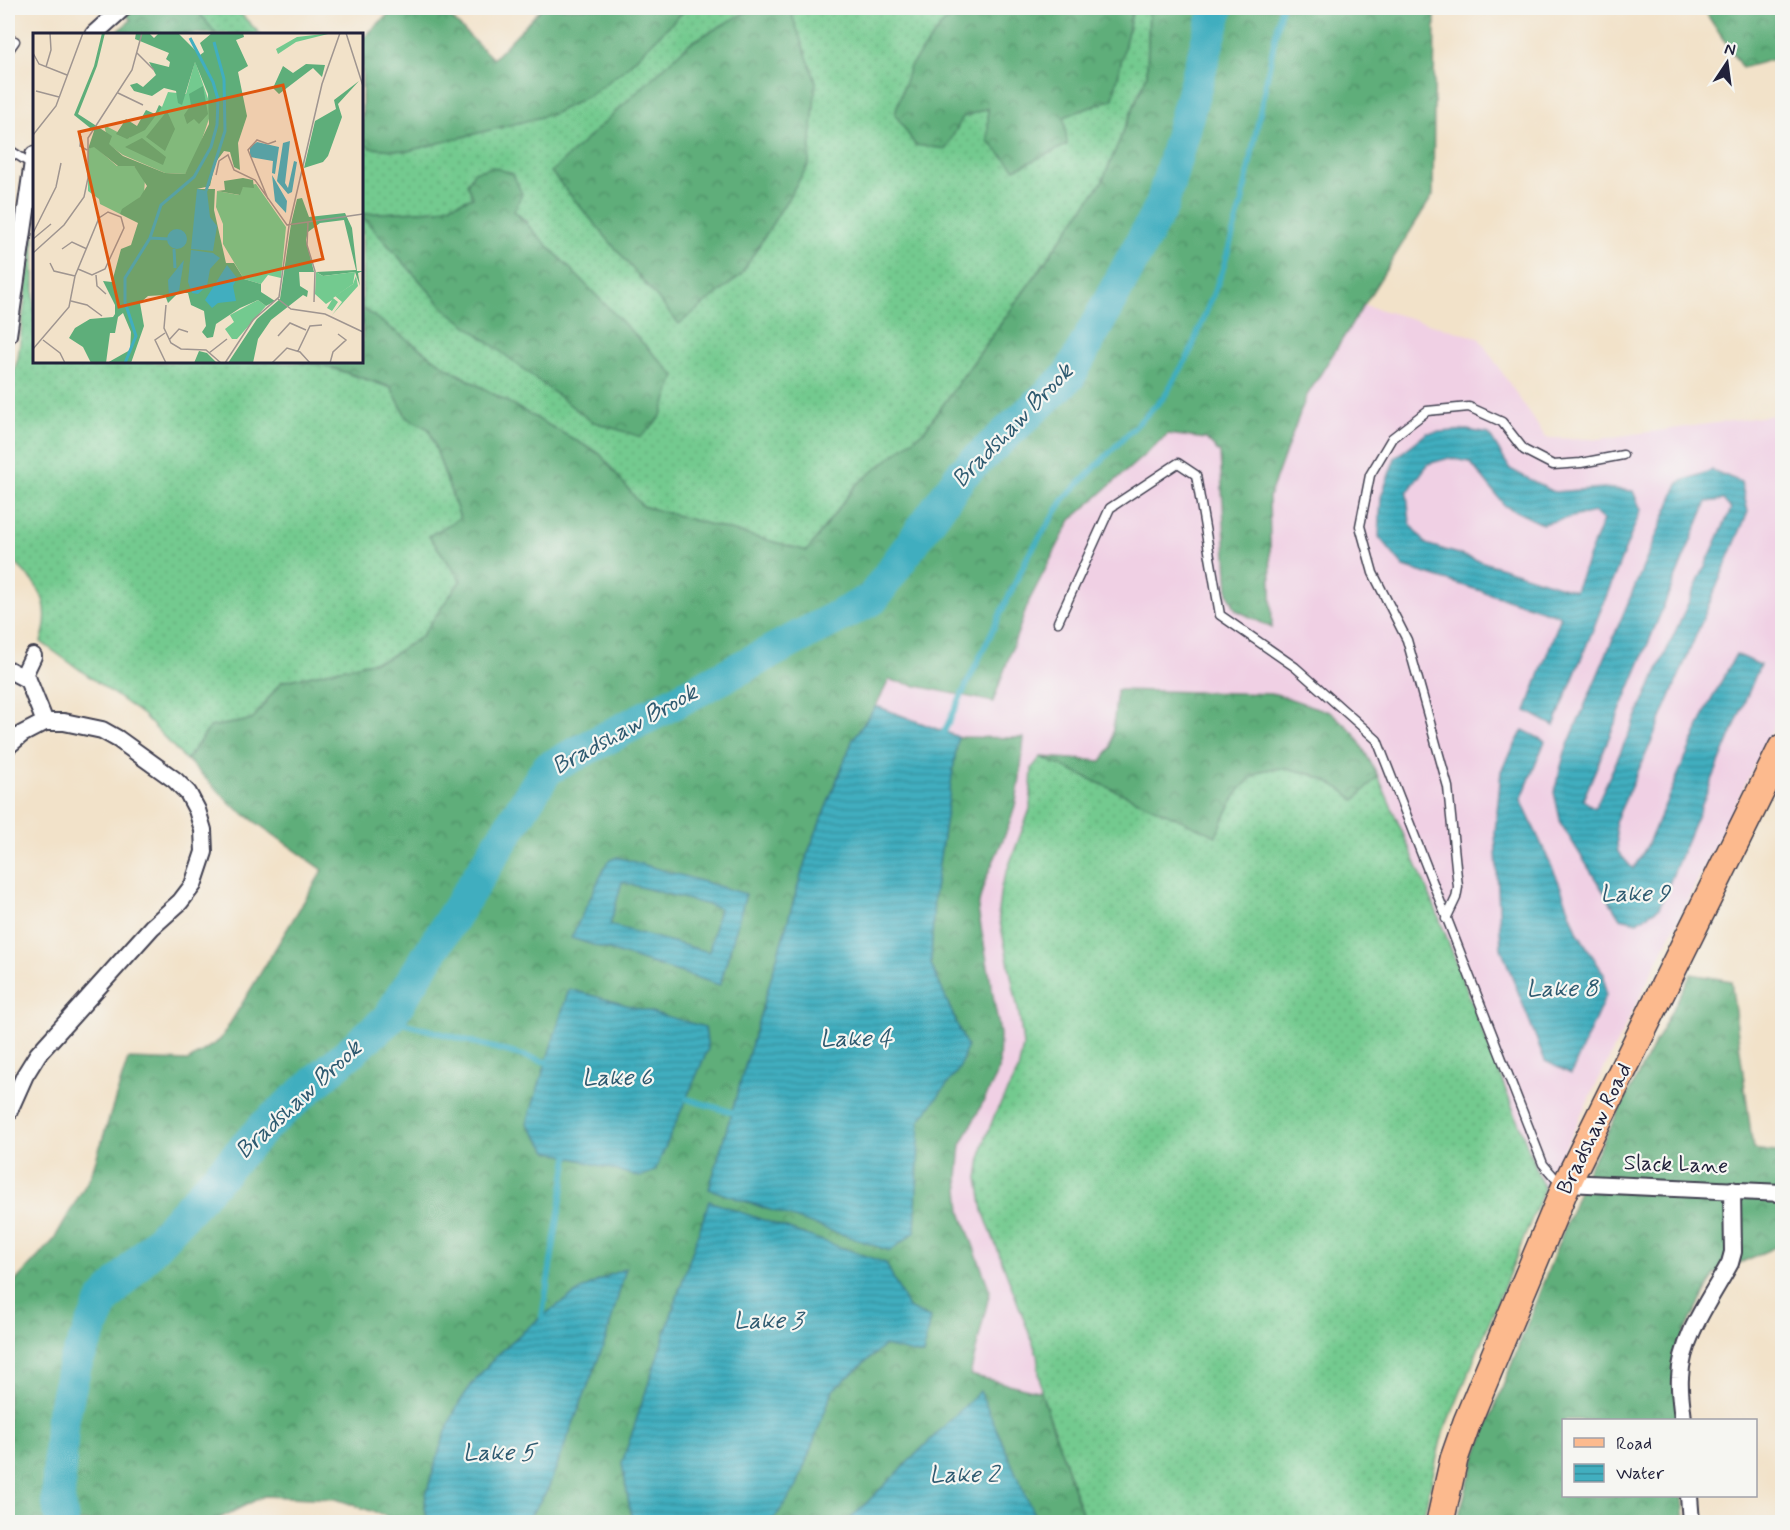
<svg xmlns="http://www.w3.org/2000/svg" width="1790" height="1530" font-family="Mynerve,sans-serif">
<defs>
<pattern id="grass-dots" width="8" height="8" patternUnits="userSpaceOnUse" patternTransform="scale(1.5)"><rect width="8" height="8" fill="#73ca8f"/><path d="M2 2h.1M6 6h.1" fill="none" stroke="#63ad7c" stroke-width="1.8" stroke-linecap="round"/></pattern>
<pattern id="forest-crowns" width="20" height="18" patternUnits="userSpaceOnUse" patternTransform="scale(1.5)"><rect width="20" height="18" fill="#5eae7a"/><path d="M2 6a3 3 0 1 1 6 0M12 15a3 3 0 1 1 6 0" fill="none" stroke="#4d8d65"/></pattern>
<pattern id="water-rules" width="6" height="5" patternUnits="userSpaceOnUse" patternTransform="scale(1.5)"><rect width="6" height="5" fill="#41aebf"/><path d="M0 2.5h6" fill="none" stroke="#368d9c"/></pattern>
</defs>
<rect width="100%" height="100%" fill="#f6f6f2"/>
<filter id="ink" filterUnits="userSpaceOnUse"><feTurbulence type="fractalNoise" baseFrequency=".0167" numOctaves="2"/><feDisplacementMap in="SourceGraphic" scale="12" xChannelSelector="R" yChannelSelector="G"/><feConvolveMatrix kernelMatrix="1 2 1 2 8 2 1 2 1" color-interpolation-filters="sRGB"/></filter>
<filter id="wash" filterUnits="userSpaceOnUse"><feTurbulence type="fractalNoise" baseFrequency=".008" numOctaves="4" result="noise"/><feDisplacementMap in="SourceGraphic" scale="24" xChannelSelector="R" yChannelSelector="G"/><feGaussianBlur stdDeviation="1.35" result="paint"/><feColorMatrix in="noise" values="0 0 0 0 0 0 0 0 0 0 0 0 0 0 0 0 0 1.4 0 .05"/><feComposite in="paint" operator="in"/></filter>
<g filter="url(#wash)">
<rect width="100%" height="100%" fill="#f2e2c9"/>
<path fill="#f0d0e4" d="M1364,305L1479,338L1546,438L1598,439L1782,414V710L1541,1196L1111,747L1102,762L1041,757L1032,768L1030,809L1001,887L1023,1046L1018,1071L995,1114L983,1145L978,1178L983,1211L1037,1354L1041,1392L1085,1522H428L457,1114L1174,378Z"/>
<path fill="url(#grass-dots)" stroke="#4a7665" stroke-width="1.5" d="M205,8H235L260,34H216L200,14Z
M687,8H753L690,43L816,82L788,8H963L942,25L963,117L988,108L1063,117L1112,99L1133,8H1149L1147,75L1102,182L925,430L856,485L807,551L642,506L600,454L449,369L362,308V216L445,309L527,222L513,210L473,197L438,210L362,214V142L371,148L408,151L625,69Z
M34,222V362H295L323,365L391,388L407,418L429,429L460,518L429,536L461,580L421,637L386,659L281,682L252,720L210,727L186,760L143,715L41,642C55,599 36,583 8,556V392L18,358Z
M1041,757L1216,835C1223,822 1232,796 1243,786C1248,781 1258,771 1265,770C1294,763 1334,781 1355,800L1378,776L1436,910L1544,1189L1441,1440L1422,1522H1085L1041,1392L1037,1354L983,1211L978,1178L983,1145L995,1114L1018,1071L1023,1046L1020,1019L998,912L1001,887L1030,809L1032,768Z"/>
<path fill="url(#forest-crowns)" stroke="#40685a" stroke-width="1.5" d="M120,8H196L216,34H114L131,20Z
M395,8H441L493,59L542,8H687L625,69L590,95L553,114L408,151L371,148L362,142V39Z
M753,8H788L791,12L816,82L809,164L741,275L679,324L551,172L690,43Z
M963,8H1133L1113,99L1064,117L1067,145L1015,169L988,141V108L963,117L946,149L915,145L895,114L910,66L942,25Z
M1149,8H1435L1433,195L1306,397L1269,497L1272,628L1236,610L1228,593L1220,453L1206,439L1168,434L1071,520L1029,601L993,702L889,680L876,706L958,737L1024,738C1021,766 1020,795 1010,822C1000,851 982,878 978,910L1000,1034L999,1066L996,1077L961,1145L958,1177L961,1212L990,1291L970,1375L1041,1392L1085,1522H403L336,1499L264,1496L212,1522H8V1289L53,1241L91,1175L128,1059L188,1061L220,1040L323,870L233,806L187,760L210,727L252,720L281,682L386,659L421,637L461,580L429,536L460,518L429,429L407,418L391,387L323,365L295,362H362V308L449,369L600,454L642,506L807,551L856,485L925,430L1102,182L1147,75Z
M1706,8H1782V57L1742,68L1704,10Z
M493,167L513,174L522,194L514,211L675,376L660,418L641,437L591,421L445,309L362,216V214L438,210L473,197L467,184L474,172Z
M1117,690L1276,694L1332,713L1355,734L1378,776L1355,800C1334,781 1294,763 1265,770C1258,771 1248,781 1243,786C1232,796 1223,822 1216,836L1041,757L1102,761L1111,747Z
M1691,974L1731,981L1753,1149L1782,1153V1244L1715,1274L1684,1333L1678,1420H1564V1496H1683L1685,1522H1457L1475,1458L1586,1173Z"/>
<path fill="url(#water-rules)" stroke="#32687d" stroke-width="1.5" fill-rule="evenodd" d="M1467,430L1489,434L1510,469L1554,492L1604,488L1633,491L1641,510L1554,726L1526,711L1561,616L1404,567L1379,537L1381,497L1395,458L1427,433ZM1449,458L1470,462L1505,506L1542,524L1594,512L1603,520L1575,591L1426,544L1410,523L1407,493L1428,464Z
M1712,470L1741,482L1748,512L1646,754L1615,822L1618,852L1633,869L1647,846L1708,706L1736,654L1760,665L1659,908L1637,922L1620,918L1561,824L1554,792L1565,752L1679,482ZM1723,500L1731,509L1595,808L1583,800L1707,502Z
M876,706L958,737L934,897L931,964L967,1047L959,1069L920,1120L915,1232L890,1251L709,1189L807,855L853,739Z
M1523,730L1545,741L1521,800L1558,880L1578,933L1604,974L1606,995L1571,1074L1545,1061L1501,948L1495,832L1501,771Z
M617,857L746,894L720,985L571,938L608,861ZM622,882L719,908L709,952L610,925Z
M569,989L705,1027L708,1049L655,1171L640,1177L548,1151L527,1123Z
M709,1201L886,1263L908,1308L930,1318L923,1355L884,1346L833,1390L796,1488L772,1522H632L622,1463Z
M626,1268L606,1339L547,1491L530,1516L506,1522H428C427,1517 425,1510 425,1504C425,1492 432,1477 435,1465C441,1444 448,1424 458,1405C491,1349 566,1292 626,1268Z
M980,1391L1035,1517L1030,1522H847Z"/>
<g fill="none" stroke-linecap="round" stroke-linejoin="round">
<path stroke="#41aebf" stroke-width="6" d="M944,732L1028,556L1064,499L1164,397L1189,355L1222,272L1242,202L1281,8
M388,1019L546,1062
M687,1099L731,1112
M542,1317L568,1157"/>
<path stroke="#41aebf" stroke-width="34" d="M62,1522L58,1499L62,1421L75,1364L104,1300L265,1126L388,1019L547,769L872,599L962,474L1069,376L1162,205L1217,8"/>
</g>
</g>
<g filter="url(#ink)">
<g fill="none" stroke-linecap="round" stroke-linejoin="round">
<g stroke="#413f50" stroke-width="11">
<path id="lane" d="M8,51L15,41
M8,149L33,165
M1058,622L1110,508L1178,463L1196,475L1220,615L1295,667L1377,740L1543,1164L1556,1179L1564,1182
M1446,919L1456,898L1458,887L1448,787L1407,640L1373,573L1360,526L1370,475L1392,438L1427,411L1469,407L1502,422L1524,450L1553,465L1581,463L1623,455"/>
</g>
<g stroke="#413f50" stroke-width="20">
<path id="street" d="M94,34L123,8
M8,335L34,155
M9,670L28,680L45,722
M23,677L33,656
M8,746L22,734L45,722H64L102,730L118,739L175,780L188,793L197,810L203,830L204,852L193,885L180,902L152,927L38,1054L25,1075L8,1113
M1567,1183L1782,1193
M1683,1420C1682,1407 1679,1392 1680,1378C1681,1337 1711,1298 1730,1263L1733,1252L1732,1190
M1689,1496L1691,1522"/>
</g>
<g stroke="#413f50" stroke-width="30">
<path id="primary" d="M1440,1522L1454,1459L1467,1422L1567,1183L1782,748"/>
</g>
<use href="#lane" stroke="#fff" stroke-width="8"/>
<use href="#street" stroke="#fff" stroke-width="16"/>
<use href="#primary" stroke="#fcba8e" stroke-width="27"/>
</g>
</g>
<g text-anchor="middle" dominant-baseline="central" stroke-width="4.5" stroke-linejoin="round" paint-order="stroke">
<g font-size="22" fill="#22223b" stroke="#f6f6f2">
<text transform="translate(1595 1129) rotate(-64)">Bradshaw Road</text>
<text transform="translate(1676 1165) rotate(2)">Slack Lane</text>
</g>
<g font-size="24" font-style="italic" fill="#2e5a70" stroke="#f6f6f2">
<text transform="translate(1013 426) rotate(-46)">Bradshaw Brook</text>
<text transform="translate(625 730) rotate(-29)">Bradshaw Brook</text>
<text x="1635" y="894">Lake 9</text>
<text x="1562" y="989">Lake 8</text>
<text x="856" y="1039">Lake 4</text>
<text x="617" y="1078">Lake 6</text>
<text transform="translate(299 1100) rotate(-43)">Bradshaw Brook</text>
<text x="768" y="1321">Lake 3</text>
<text x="499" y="1453">Lake 5</text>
<text x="964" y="1475">Lake 2</text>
</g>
</g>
<g transform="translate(33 33)">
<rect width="330" height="330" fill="#f2e2c9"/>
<path d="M299,0L263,9L245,21L243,16L264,4ZM162,28L179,77L163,124L152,141L132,140L90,122L76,112L71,92L96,105L129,74L135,59L153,61ZM61,113L84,133H101L112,146L111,161L87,181L67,171L66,166L55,158V116ZM223,151L253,194L248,245L235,242L228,251L211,246L190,211V191L183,174L184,158L206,162L210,153ZM323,243L325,253L299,282L309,269L302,263L320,251ZM225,267L233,273L204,306H199L192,296L201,289L197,282Z" fill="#73ca8f"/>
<path d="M69,0H72L64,33L45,81L79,103L76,111L90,123L132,140L152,141L176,91L175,61L162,29L149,72L145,70L143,58L131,55L119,63L101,58L97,52L104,50L110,54L123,42L116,29L136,34L137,29L133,26L136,20L102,6L103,0H116L121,5L126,0H145L167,22L171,19L167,10L179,0H210L211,4L203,7L215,33L205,39L214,83L205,110L207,137L201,134L197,119L191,118L182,130L177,153L164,156H182L181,177L193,230H201L211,246L228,251V259L242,268L233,273L225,267L207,275L183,291L180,304L174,305L169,299L173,293L171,278L158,272L155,260H145L135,270L132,262L115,263L107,270L111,293L98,330H74L97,317L98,299L90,280L85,284L82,300H77L73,330H58L50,314L36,305L42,295L57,286L80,284L82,281V272L70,248L79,249L88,216L98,212L105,190L87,181L89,176L107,164L114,153L101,133H85L61,114L55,116L61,98L41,82L61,33ZM273,31L292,32L289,44L280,35L246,61L240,55L250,33L260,40ZM326,48L305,71L309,84L295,123L290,129L271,135L282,88L303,76L301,67ZM170,53L175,81L166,91L161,86L154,91L151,82L158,72L156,61ZM126,72L129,74L112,97L94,106L83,101L93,86L104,93L113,77L122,81ZM134,78L142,96L132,118L113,104ZM109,105L133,124L130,132L92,114ZM210,145L220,147L221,155L210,154L207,162L184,158L192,157L191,148ZM269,165L276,184L312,180L319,195L324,238H330L325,240L327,253L322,239L290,243L283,239L323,237L311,187L287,190L275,199L273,207L281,239H266L267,253L275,258L274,264L270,262L238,287L225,306L220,330H195L224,286L247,266L258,191L264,166ZM166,318L174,320L184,330H161Z" fill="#5eae7a"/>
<path d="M283,239L290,243L322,239L320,251L300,265L305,269L299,278L294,275L299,267L293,271L282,261Z" fill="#73ca8f"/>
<path d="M257,108L252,150L255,155L261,128L264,129L259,159L255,161L244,148L250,110ZM224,109L246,114L242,141L239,140L240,128L217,124V114ZM239,142L254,168L253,180L242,168ZM164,156L174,158L177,184L184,193L180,218L158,216ZM134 206a10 10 0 1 1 20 0a10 10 0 1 1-20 0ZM158,217L180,220L187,225L177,236L174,253L165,261L159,260L155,249ZM151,227L146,258L136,264L135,247ZM194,232L204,245L200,253L203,268L185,270L179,275L172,267Z" fill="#41aebf"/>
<path fill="none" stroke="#41aebf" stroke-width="3" d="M173,158L192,98L191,46L181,9M117,205L136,206M141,216L142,235M92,330L103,303L92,269V245L117,205L128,172L161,144L178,114L184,92L185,66L180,49L157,5"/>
<path fill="none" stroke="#9f9590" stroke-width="1.5" d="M313,0L330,53M0,20L6,31L34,42M104,20L121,37M13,34L18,17L17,0M3,58L26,64M85,60L110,72M0,102L23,73L50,0M48,103L47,113L54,117M183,142L186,128L195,122L201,137L222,147L254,192L330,181M235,166L215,117L224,107L235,111L243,108M275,189L274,212L282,238L281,269M0,200L23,154L28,130M0,206L18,191M29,216L39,209L54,216M0,220L31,192L51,164L55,145V105L99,37L109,0M17,230L21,238L42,243M63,242L64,253L73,261M245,266L258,276L292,281L330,299M38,268L54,272L69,283M133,272L131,295L138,310L148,316L173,317L188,330M132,300L122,307L133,330M245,303L257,290L273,297M10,307L27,320L32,330M136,307L146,296L155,299M0,316L36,274L42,243L66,185L75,179L88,184L91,195L72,236L59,242L45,236M265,318L277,293L289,292M176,320L194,306M192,330L220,287L246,264L256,193L289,51L307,0M239,330L254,315L267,319L277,330M297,330L300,319L313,307L305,301"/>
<path fill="#de560e" fill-opacity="0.15" stroke="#de560e" stroke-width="3" d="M250,52L290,226L86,274L46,99Z"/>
<rect width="330" height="330" fill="none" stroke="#22223b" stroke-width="3"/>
</g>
<rect width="1790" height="1530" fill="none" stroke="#f6f6f2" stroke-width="30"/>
<rect x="1562" y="1419" width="195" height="78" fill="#f6f6f2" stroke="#a1a1a9" stroke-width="1.5"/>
<rect x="1574" y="1438" width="30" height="9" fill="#fcba8e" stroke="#a1a1a9" stroke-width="1.5"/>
<text x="1616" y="1449" font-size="18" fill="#22223b">Road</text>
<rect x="1574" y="1464" width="30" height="18" fill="url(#water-rules)" stroke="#a1a1a9" stroke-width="1.5"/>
<text x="1616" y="1479" font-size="18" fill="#22223b">Water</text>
<g transform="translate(1727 63) rotate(13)" stroke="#f6f6f2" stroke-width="4.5" paint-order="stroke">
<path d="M0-4.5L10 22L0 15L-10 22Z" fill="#22223b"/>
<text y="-9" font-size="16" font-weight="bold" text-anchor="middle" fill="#22223b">N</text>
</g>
</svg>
